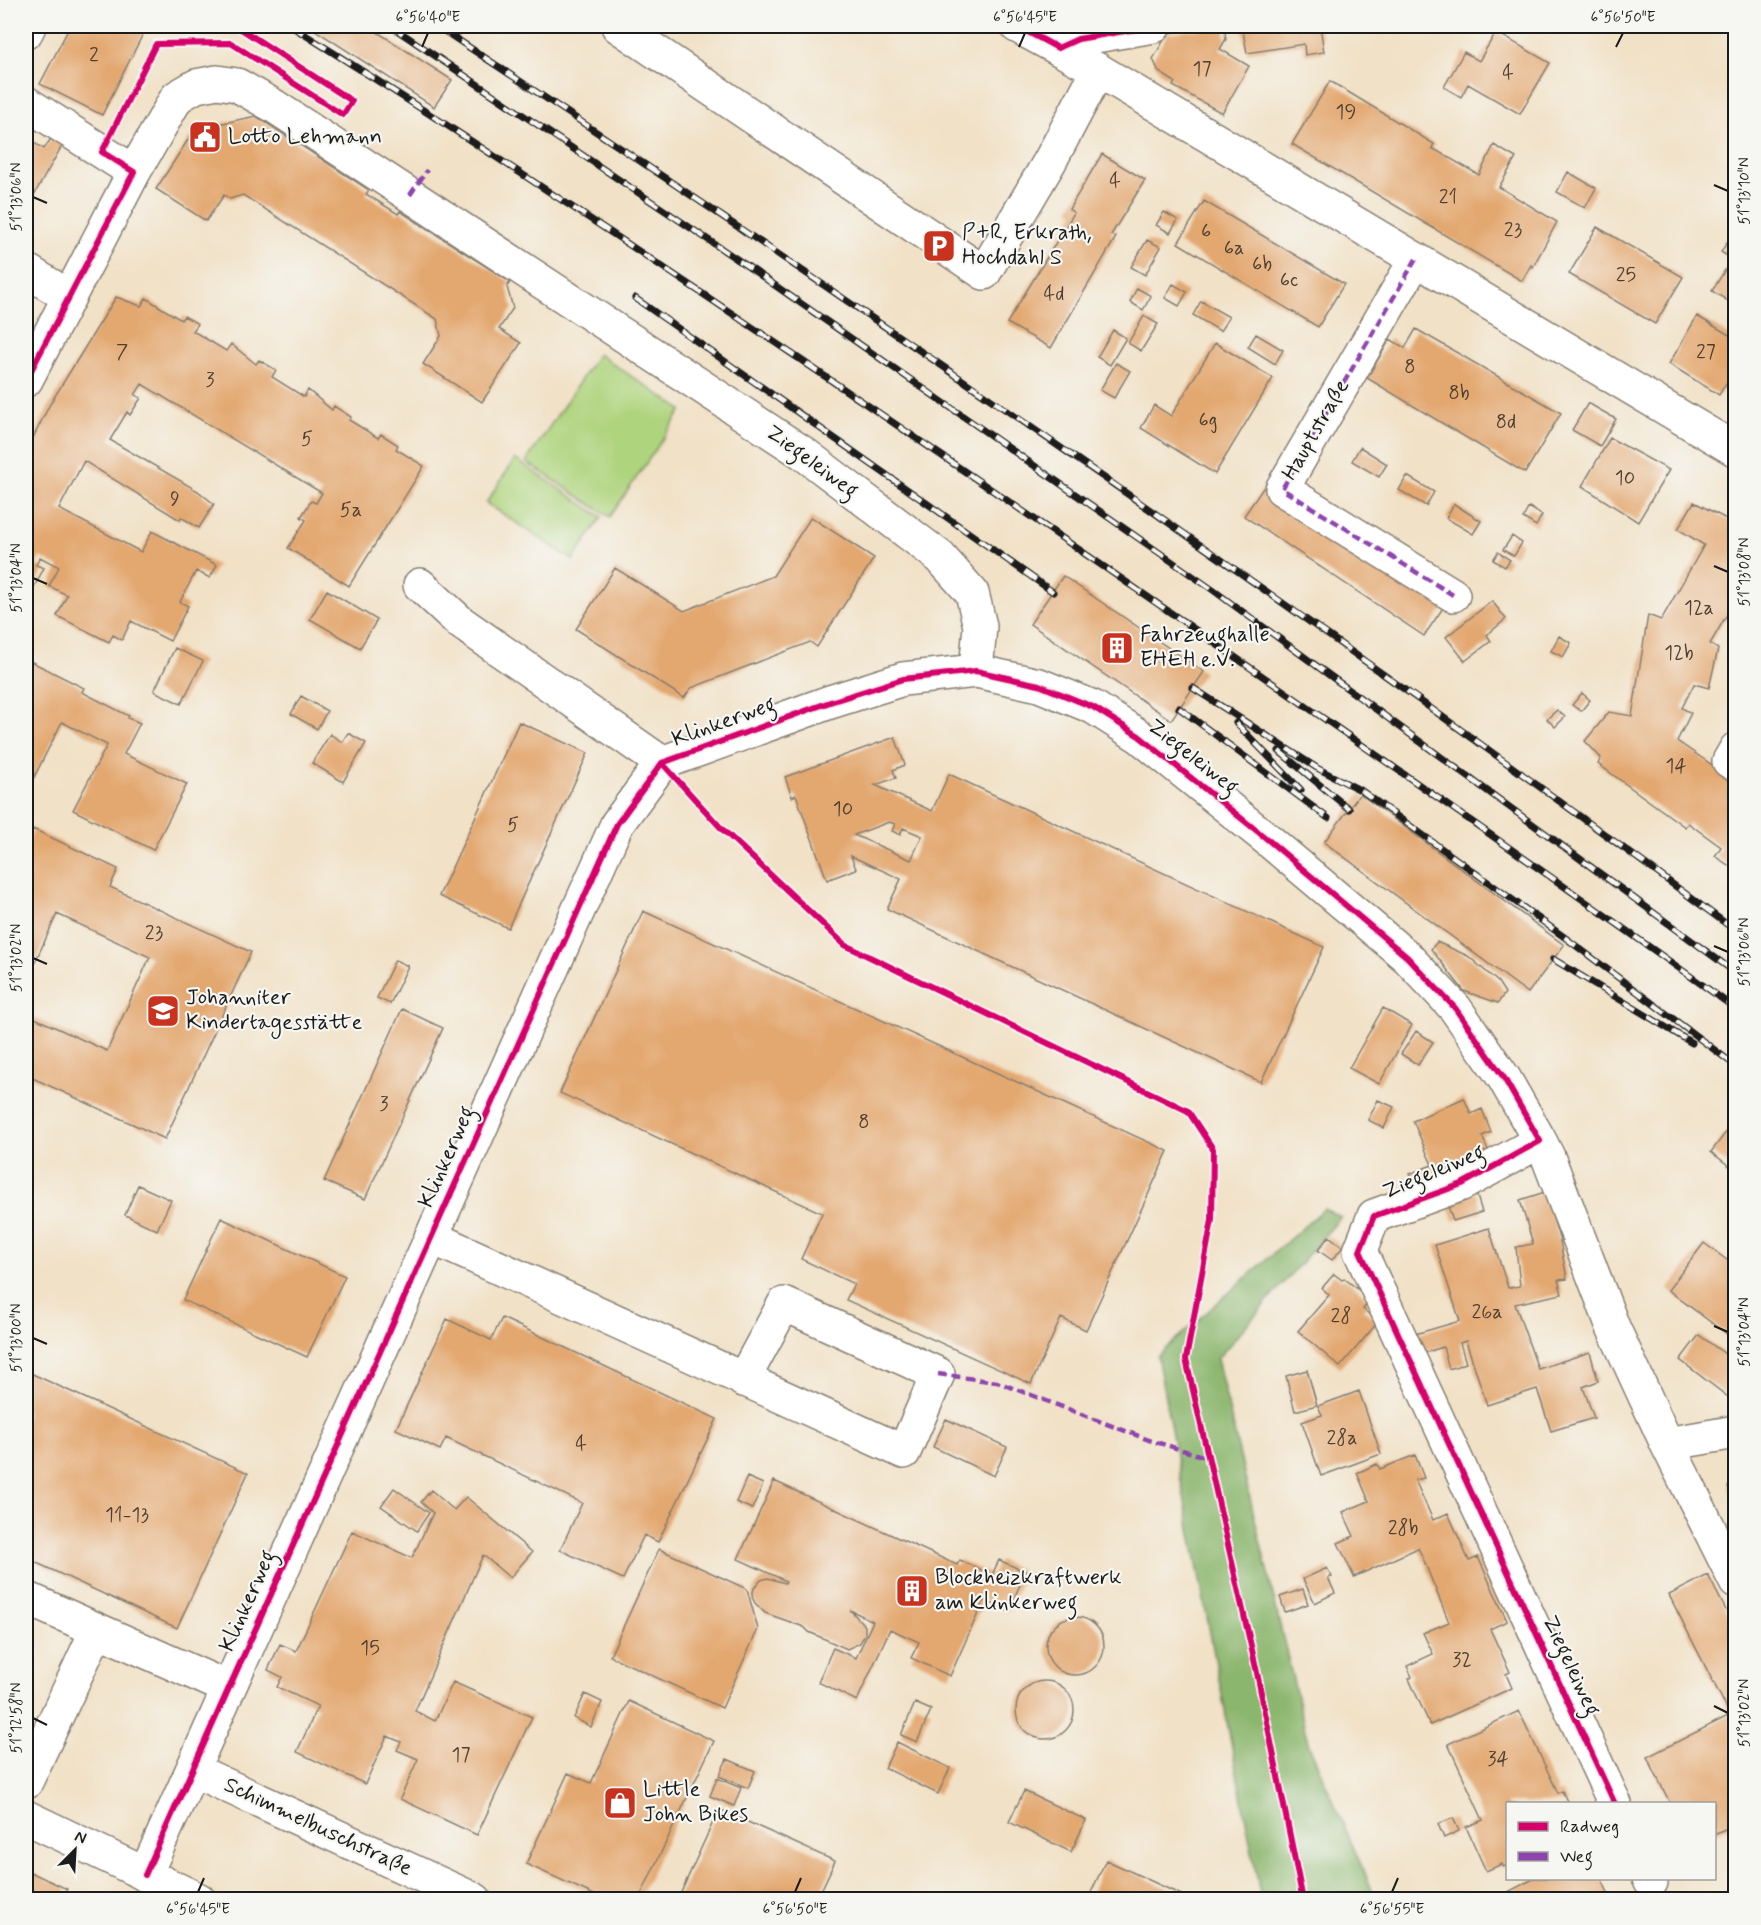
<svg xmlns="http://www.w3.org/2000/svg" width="1761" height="1925" font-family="Mynerve,sans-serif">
<rect width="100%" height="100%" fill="#f6f6f2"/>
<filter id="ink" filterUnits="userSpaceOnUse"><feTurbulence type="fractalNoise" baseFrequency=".0167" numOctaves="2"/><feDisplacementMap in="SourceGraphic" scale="12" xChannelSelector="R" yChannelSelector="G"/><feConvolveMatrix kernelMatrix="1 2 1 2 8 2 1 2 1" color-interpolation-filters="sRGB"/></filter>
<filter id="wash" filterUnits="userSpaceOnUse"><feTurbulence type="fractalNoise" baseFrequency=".008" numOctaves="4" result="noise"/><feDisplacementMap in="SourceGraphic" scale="24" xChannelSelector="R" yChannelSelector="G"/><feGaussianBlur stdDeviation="1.35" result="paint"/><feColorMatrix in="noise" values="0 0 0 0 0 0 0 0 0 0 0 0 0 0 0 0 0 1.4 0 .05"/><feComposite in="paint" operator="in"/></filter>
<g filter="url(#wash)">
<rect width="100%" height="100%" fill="#f1e1c6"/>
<path fill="#afd47e" stroke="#66784d" stroke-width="1.5" d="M598,354L682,410L610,517L526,462Z
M515,459L602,517L573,560L486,503Z"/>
<path fill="#8bb66d" stroke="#546944" stroke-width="1.5" d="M1324,1209L1341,1217L1217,1359L1308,1743L1376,1899H1261L1157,1356Z"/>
<g id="blocks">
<path fill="#e3a76f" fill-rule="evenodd" d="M70,26H147L102,115L40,84Z
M309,26H368L452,80L434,107Z
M1224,26L1226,39L1220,49L1249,66L1222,113L1173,86L1175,82L1159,72L1153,59L1168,33Z
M1242,26H1320L1324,52L1305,55L1304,44L1247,53Z
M1496,32L1550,63L1520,114L1468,84L1461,97L1444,87L1464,52L1479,61Z
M1330,81L1434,144L1432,148L1479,175L1494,145L1516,158L1499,187L1557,222L1533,267L1531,265L1522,281L1292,144Z
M256,116L369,190L366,194L398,214L400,211L510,282L507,287L513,308L499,329L521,343L482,402L423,364L441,336L437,319L243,195L230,199L224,195L206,221L156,189L195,129Z
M52,137L63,144L26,209V138L44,149Z
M1102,154L1145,180L1111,235L1116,237L1051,348L1007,323L1074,213L1069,209Z
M1568,172L1596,188L1585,208L1557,192Z
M1204,201L1344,284L1318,327L1178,243Z
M1164,212L1178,220L1170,233L1156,225Z
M1597,227L1683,277L1655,324L1569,274Z
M1733,233L1736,235V306L1712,291L1732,259L1721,252Z
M1147,240L1161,247L1145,275L1131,267Z
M1173,284L1187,292L1179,306L1165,298Z
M1137,288L1151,296L1143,310L1130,302Z
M116,297L141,306L146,298L181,320L184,316L198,324L193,331L226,351L231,344L256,364L259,360L276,370L272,377L304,397L308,390L332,410L334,406L351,417L349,420L378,438L381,434L398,445L396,449L424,466L349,586L288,548L306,520L301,517L311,501L316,503L322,493L142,384L135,395L141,398L130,415L127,412L110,440L198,491L214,504L199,528L181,517L180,520L84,461L59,509L141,552L152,531L217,565L210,578L196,571L180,602L188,606L170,641L131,621L122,640L113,635L109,642L57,616L67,595L49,586L59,567L40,557L36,565L44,568L33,589L26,585V452L50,404Z
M1201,301L1229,317L1220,331L1193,315Z
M1144,316L1158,324L1141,351L1128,343Z
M1697,316L1736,339V367L1719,395L1669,364Z
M1416,329L1561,413L1525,473L1367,378L1390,339L1405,348Z
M1113,330L1126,338L1110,365L1097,357Z
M1256,334L1283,350L1275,364L1248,347Z
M1215,343L1273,378L1215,474L1141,428L1154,405L1171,416Z
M1116,363L1130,371L1114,398L1100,390Z
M1588,403L1616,419L1600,446L1572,430Z
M1610,438L1669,470L1638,522L1582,486Z
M1360,447L1387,464L1379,477L1352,461Z
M1407,476L1434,492L1426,506L1399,490Z
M1263,488L1443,608L1424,636L1244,516Z
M1694,502L1736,524V599L1710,644L1718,649L1709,688L1694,684L1682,708L1691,713L1677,741L1721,771L1736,775V861L1731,867L1715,856L1721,847L1688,823L1685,827L1598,764L1601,758L1585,741L1609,712L1632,716L1648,615L1661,620L1704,545L1678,529Z
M1454,504L1481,521L1473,534L1446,518Z
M1529,507L1542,515L1536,526L1523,518Z
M811,517L874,558L817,647L810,642L691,688L684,698L576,629L615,568L684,611L773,576Z
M1512,536L1522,543L1514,556L1503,550Z
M1498,552L1510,560L1505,567L1493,560Z
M1063,576L1204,672L1171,720L1030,624Z
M327,590L377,620L360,648L310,619Z
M1492,601L1506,619L1487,635L1491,641L1465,661L1446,637Z
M1559,636L1571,643L1563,657L1551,651Z
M175,648L203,661L181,704L154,691Z
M26,659L84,688L82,692L129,716L128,718L140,723L124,754L187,784L153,850L73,810L107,745L62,722L29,787L26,786Z
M1582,693L1590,700L1581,711L1572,705Z
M301,696L327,711L317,729L291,714Z
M1557,710L1565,717L1555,727L1547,719Z
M519,722L588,753L508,928L439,896Z
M348,733L366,743L343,782L312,763L330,734L342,742Z
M895,737L905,765L893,770L896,778L875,785L932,811L949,774L1324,947L1261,1082L887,909L901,879L851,856L856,869L827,880L796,795L792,797L785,777ZM889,822L895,824L892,831L900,835L903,828L922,836L911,860L854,835Z
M1360,794L1564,945L1528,993L1324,842Z
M33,829L118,869L110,887L251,952L165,1139L26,1075V1014L107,1051L150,957L57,914L26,982V846Z
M643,911L1168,1151L1086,1330L1061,1318L1031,1384L846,1300L854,1284L801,1259L822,1213L560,1093Z
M1437,942L1468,956L1498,982L1505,993L1498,1003L1464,991L1431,949Z
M395,960L408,966L390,1004L377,998Z
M1383,1008L1412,1025L1379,1084L1349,1068Z
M402,1009L443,1028L365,1199L324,1181Z
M1416,1031L1433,1042L1418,1065L1401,1054Z
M1464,1098L1471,1114L1482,1109L1491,1132L1482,1136L1493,1162L1420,1195L1410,1174L1432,1165L1413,1121Z
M1378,1100L1394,1107L1384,1128L1368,1120Z
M1736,1119V1171L1711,1152Z
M138,1185L171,1200L157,1230L125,1215Z
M1545,1192L1560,1241L1567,1279L1558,1280L1562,1294L1515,1304L1538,1369L1590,1352L1598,1381L1583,1387L1594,1418L1551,1431L1537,1389L1487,1405L1466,1341L1460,1343L1466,1363L1449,1369L1443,1347L1421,1354L1415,1334L1460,1321L1435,1245L1489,1228L1508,1288L1520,1286L1516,1247L1533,1244L1520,1200Z
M1476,1193L1482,1212L1453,1221L1447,1203Z
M221,1218L345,1276L307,1357L183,1300Z
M1329,1236L1343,1247L1332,1260L1318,1250Z
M1704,1243L1731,1263L1736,1257V1341L1668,1290Z
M1334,1274L1342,1280L1344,1278L1371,1300L1363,1309L1378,1322L1340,1367L1298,1331L1329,1295L1322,1288Z
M502,1318L717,1419L658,1542L644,1535L623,1579L560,1550L582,1503L446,1438L440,1450L396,1429L447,1319L491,1340Z
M1699,1335L1736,1362V1396L1732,1400L1680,1360Z
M1307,1370L1317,1405L1295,1411L1286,1376Z
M26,1371L248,1473L177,1628L26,1558Z
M1359,1391L1381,1454L1321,1476L1302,1422L1322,1415L1318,1406Z
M946,1419L1007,1447L994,1476L933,1447Z
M1415,1455L1424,1478L1415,1480L1433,1520L1448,1513L1469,1561L1478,1557L1507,1621L1490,1629L1510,1672L1506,1674L1512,1688L1430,1725L1409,1679L1412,1677L1407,1666L1433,1654L1423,1633L1449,1622L1422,1556L1418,1548L1354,1577L1338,1543L1354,1536L1343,1512L1369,1501L1357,1473L1377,1464L1380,1469Z
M747,1477L763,1484L752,1509L736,1502Z
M774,1481L957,1565L960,1560L992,1575L999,1560L1026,1572L1008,1611L984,1600L950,1676L911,1658L919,1642L890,1629L857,1701L818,1682L833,1648L856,1658L873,1621L850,1610L865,1626V1634L860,1643L847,1649L809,1632L804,1627L765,1613L755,1603L752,1597L754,1588L761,1580L768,1578L785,1583L786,1581L738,1559Z
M1736,1483V1502L1728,1487Z
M394,1488L429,1513L417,1531L381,1506Z
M431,1490L454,1510L466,1497L532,1552L510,1578L483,1555L415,1711L435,1721L453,1682L532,1717L477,1835L400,1799L418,1759L397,1750L401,1742L387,1736L365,1784L297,1752L318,1706L277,1687L282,1677L268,1670L280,1644L296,1651L352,1531L412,1558L433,1513L421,1502Z
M659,1549L747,1589L758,1629L722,1708L610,1656Z
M1327,1568L1332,1577L1328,1578L1335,1593L1315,1603L1303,1579Z
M1708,1575L1736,1630V1824L1714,1834V1803H1670L1647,1757L1730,1715L1669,1595Z
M1303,1589L1308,1604L1285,1612L1280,1597Z
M1046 1646a29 29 0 1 1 58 0a29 29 0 1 1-58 0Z
M1016 1710a29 29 0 1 1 58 0a29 29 0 1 1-58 0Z
M585,1694L602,1702L591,1727L574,1718Z
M629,1701L714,1741L639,1899H603L526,1864L568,1773L591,1783Z
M915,1703L931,1710L917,1742L901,1735Z
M1519,1711L1558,1793L1562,1791L1568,1803H1508V1865L1503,1867L1502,1864L1486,1871L1466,1827L1483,1820L1448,1744Z
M897,1742L950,1768L938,1794L885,1768Z
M727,1759L755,1771L748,1788L719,1776Z
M717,1778L741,1788L734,1806L710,1796Z
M1024,1791L1086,1820L1071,1852L1009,1822Z
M719,1809L835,1861L817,1899H678Z
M1453,1818L1459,1831L1444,1838L1438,1824Z
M1106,1860L1190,1899H1088Z
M26,1870L67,1889L62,1899H26Z
M1535,1878H1601L1611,1899H1507L1504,1894Z"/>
</g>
</g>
<g filter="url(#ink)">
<use href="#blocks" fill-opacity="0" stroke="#867e71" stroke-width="1.5"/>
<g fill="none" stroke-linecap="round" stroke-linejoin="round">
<g stroke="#867e71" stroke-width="36">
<path id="minor" d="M618,26L984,273L1050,161L1098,70
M1017,26L1098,70L1736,450
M26,32L29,26
M1058,48L1078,39L1154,26
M26,103L134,172
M1416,259L1282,489L1453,595
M26,270L69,297
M26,380L134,172L177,97L196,86L217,82L237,85L274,106L803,453L940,557L972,593L980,626L976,671
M420,585L460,622L662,763
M1736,749L1729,761L1736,765
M1540,1141L1548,1157L1613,1327L1667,1444L1736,1432
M431,1237L904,1452L938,1374L784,1304L743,1380
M1667,1444L1736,1582
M26,1598L228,1688
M193,1770L475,1900
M26,1782L97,1630
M26,1817L199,1900
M145,1875L617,824L662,763L830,702L903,679L976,671L1039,685L1093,707L1139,736L1267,839L1407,957L1455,1008L1504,1078L1540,1141L1462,1184L1374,1216L1360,1251L1615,1804
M1649,1878L1651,1882"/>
</g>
<use href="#minor" stroke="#fff" stroke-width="33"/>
<g stroke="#1c1c1c" stroke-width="7">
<path id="rail" d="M291,26C559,194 820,372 1081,551C1300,702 1520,853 1736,1009
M391,26L753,270L1213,590L1736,973
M437,26C877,317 1312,616 1736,931
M635,298L1053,592
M1193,688L1317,768L1362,791L1567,939L1736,1066
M1179,708L1328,818
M1236,723L1301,790
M1279,751L1349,809
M1553,959L1692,1043"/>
</g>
<use href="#rail" stroke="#f6f6f2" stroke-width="4.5" stroke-dasharray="14" stroke-linecap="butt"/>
<path stroke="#8e44ad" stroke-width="4.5" stroke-dasharray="9 4.5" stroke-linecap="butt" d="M410,195L427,170
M1416,259L1282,489L1453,595
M938,1374L997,1382L1149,1440L1209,1458"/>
<g stroke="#f6f6f2" stroke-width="10">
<path id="cycleway" d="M1017,26L1058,48L1078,39L1154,26
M26,380L134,172L102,152L156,44L231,43L343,115L352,101L241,29L244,26
M662,763L721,828L845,945L1188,1111L1213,1149L1212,1220L1186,1359L1256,1668L1303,1900
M145,1875L617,824L662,763L830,702L903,679L976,671L1039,685L1093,707L1139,736L1267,839L1407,957L1455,1008L1504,1078L1540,1141L1462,1184L1374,1216L1360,1251L1615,1804"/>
</g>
<use href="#cycleway" stroke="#d6006c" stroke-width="6"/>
</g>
</g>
<path fill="none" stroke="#1c1c1c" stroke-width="2" d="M422,47L428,33M1019,47L1025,33M1616,47L1623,33M1714,185L1728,191M33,197L47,203M1714,566L1728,572M33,578L47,584M1714,946L1728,952M33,958L47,964M1714,1326L1728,1332M33,1338L47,1344M1714,1706L1728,1713M33,1718L47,1725M198,1892L204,1878M795,1892L801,1878M1392,1892L1398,1878"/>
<defs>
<g id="civic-square" transform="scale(1.725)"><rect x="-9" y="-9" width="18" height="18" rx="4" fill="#c8321e" stroke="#f6f6f2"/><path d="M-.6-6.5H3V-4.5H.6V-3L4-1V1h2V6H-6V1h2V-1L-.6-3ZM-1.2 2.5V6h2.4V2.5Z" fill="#fff"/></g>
<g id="parking-square" transform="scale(1.725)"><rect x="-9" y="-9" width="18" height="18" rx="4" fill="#c8321e" stroke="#f6f6f2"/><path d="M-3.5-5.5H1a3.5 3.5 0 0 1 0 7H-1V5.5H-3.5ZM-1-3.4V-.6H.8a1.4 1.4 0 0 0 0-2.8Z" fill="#fff"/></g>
<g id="building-square" transform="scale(1.725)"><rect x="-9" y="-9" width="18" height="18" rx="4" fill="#c8321e" stroke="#f6f6f2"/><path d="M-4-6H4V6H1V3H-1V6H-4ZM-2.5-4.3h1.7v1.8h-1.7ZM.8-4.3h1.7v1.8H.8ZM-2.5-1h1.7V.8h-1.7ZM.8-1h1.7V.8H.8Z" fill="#fff"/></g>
<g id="school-square" transform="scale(1.725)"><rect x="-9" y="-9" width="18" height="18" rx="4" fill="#c8321e" stroke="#f6f6f2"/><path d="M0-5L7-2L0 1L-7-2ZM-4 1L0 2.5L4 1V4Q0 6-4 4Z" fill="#fff"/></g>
<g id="shop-square" transform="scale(1.725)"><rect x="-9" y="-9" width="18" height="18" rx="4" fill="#c8321e" stroke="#f6f6f2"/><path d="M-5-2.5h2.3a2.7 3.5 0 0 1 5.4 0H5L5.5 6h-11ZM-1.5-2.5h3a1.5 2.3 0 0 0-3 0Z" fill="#fff"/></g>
</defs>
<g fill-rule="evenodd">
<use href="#civic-square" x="205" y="137"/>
<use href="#parking-square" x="939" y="246"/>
<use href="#building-square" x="1117" y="648"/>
<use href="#school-square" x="163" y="1011"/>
<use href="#building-square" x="912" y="1591"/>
<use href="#shop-square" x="620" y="1803"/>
</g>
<g text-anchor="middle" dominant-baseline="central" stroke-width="4.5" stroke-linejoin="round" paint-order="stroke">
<g font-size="20" fill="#4e3f31">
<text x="94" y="55">2</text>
<text x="1202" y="69">17</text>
<text x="1508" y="73">4</text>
<text x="1346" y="112">19</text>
<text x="1115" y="181">4</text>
<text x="1448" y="197">21</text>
<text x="1513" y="230">23</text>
<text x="1206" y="231">6</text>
<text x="1234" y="248">6a</text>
<text x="1262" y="264">6b</text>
<text x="1626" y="275">25</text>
<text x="1289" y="280">6c</text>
<text x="1054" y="294">4d</text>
<text x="122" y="352">7</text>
<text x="1706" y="352">27</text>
<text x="1410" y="367">8</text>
<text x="210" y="380">3</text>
<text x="1459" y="393">8b</text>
<text x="1208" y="420">6g</text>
<text x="1506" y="422">8d</text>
<text x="307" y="439">5</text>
<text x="1625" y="478">10</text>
<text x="175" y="499">9</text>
<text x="351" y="510">5a</text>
<text x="1699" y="608">12a</text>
<text x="1679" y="653">12b</text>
<text x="1676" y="766">14</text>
<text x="843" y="809">10</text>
<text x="513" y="825">5</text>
<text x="154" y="933">23</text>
<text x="384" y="1104">3</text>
<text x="864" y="1122">8</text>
<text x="1487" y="1312">26a</text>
<text x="1341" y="1316">28</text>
<text x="1342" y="1438">28a</text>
<text x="581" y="1444">4</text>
<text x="127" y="1515">11-13</text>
<text x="1403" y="1528">28b</text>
<text x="370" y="1648">15</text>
<text x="1462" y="1660">32</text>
<text x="461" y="1755">17</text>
<text x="1498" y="1759">34</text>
</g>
<g font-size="22" fill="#1c1c1c" stroke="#f6f6f2" text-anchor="start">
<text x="228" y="137">Lotto Lehmann</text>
<text x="962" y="233">P+R, Erkrath,<tspan x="962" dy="25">Hochdahl S</tspan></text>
<text x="1140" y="635">Fahrzeughalle<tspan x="1140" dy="25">EHEH e.V.</tspan></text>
<text x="186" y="998">Johanniter<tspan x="186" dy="25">Kindertagesstätte</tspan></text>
<text x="935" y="1578">Blockheizkraftwerk<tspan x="935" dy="25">am Klinkerweg</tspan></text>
<text x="643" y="1790">Little<tspan x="643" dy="25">John Bikes</tspan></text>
</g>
<g font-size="22" fill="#1c1c1c" stroke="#f6f6f2">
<text transform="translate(1316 430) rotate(-60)">Hauptstraße</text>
<text transform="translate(812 462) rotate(36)">Ziegeleiweg</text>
<text transform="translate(724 722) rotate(-20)">Klinkerweg</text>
<text transform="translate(1193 757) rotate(38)">Ziegeleiweg</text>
<text transform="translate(447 1157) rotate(-66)">Klinkerweg</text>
<text transform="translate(1434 1172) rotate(-23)">Ziegeleiweg</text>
<text transform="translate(248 1601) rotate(-66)">Klinkerweg</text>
<text transform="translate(1571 1666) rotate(65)">Ziegeleiweg</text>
<text transform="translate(318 1827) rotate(25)">Schimmelbuschstraße</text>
</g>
</g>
<rect width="1761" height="1925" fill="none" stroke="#f6f6f2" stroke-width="66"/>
<rect x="1506" y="1802" width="210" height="78" fill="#f6f6f2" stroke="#9f9f9c" stroke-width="1.5"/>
<rect x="1518" y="1822" width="30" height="9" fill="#d6006c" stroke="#9f9f9c" stroke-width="1.5"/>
<text x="1560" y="1832" font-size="18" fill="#1c1c1c">Radweg</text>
<rect x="1518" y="1852" width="30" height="9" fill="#8e44ad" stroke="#9f9f9c" stroke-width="1.5"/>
<text x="1560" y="1862" font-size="18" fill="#1c1c1c">Weg</text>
<g transform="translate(75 1850) rotate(24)" stroke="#f6f6f2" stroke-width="4.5" paint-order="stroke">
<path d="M0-4.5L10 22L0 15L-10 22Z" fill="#1c1c1c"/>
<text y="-9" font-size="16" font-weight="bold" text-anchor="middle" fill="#1c1c1c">N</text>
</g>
<rect x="33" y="33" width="1695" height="1859" fill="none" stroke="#1c1c1c" stroke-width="2"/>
<g font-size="15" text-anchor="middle" fill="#1c1c1c">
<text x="428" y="22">6°56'40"E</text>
<text x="1025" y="22">6°56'45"E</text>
<text x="1623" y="22">6°56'50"E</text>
<text transform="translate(1744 191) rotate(-90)" y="5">51°13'10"N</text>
<text transform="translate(16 197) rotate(-90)" y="5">51°13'06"N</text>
<text transform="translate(1744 572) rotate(-90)" y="5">51°13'08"N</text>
<text transform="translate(16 578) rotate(-90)" y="5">51°13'04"N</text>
<text transform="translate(1744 952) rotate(-90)" y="5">51°13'06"N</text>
<text transform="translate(16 958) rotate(-90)" y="5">51°13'02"N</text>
<text transform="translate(1744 1332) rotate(-90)" y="5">51°13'04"N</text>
<text transform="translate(16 1338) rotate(-90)" y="5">51°13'00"N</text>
<text transform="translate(1744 1713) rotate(-90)" y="5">51°13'02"N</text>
<text transform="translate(16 1718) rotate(-90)" y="5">51°12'58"N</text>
<text x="198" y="1914">6°56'45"E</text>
<text x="795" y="1914">6°56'50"E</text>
<text x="1392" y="1914">6°56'55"E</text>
</g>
</svg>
